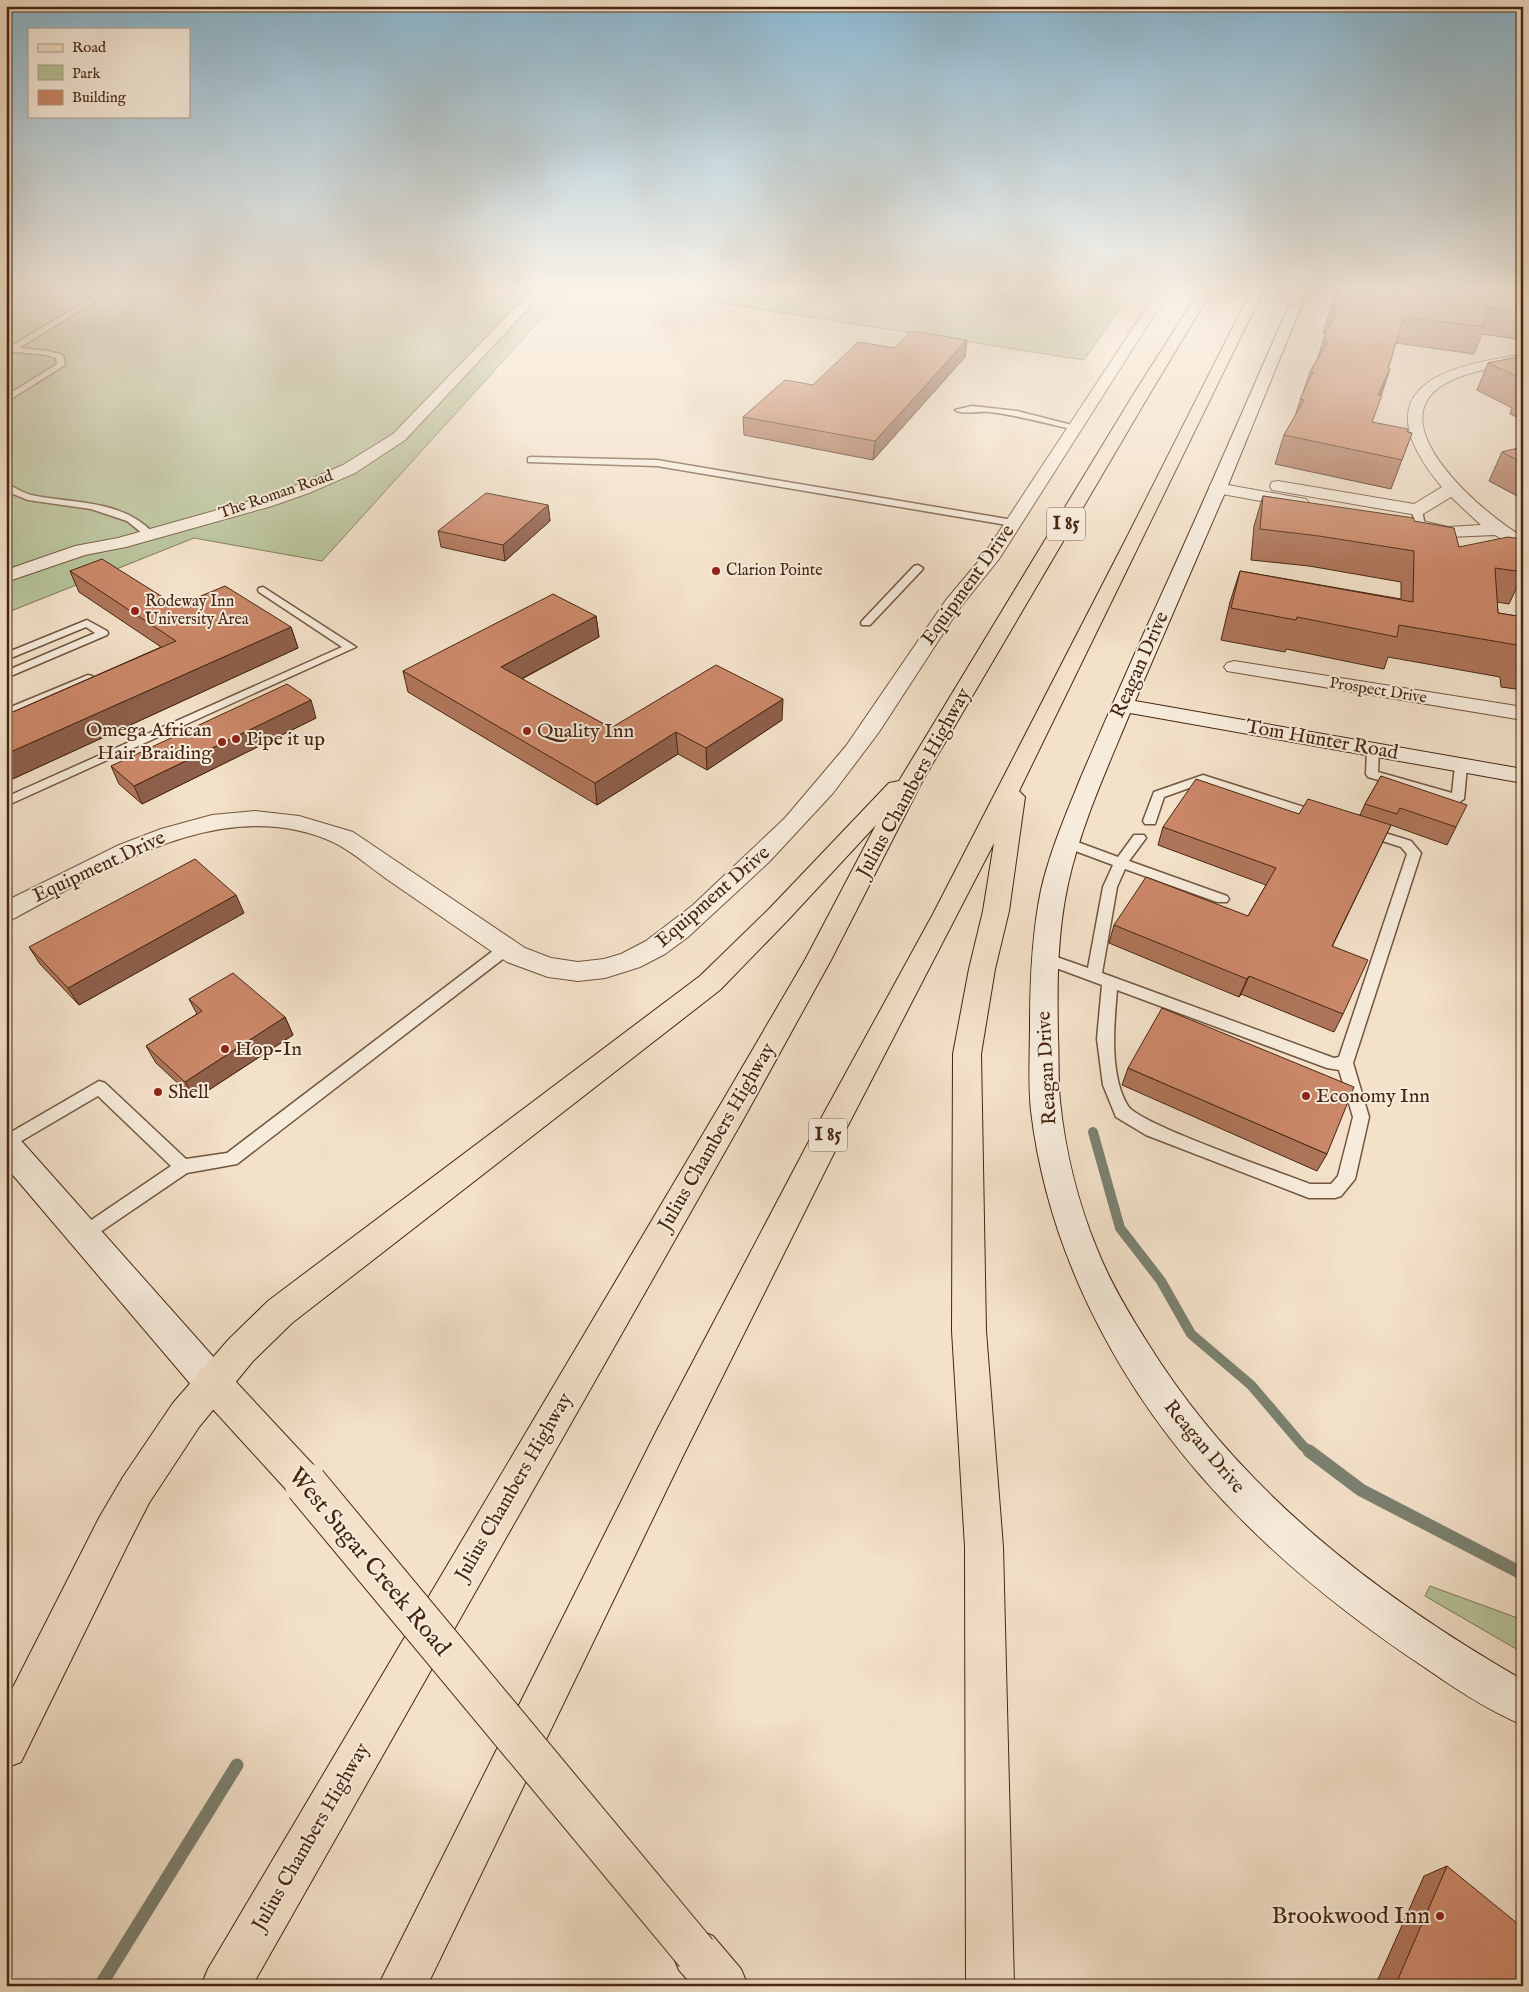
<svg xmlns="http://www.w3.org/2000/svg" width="1529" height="1992" font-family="'IM FELL English',serif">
<rect width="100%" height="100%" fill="#f3e1c9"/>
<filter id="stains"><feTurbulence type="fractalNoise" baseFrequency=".004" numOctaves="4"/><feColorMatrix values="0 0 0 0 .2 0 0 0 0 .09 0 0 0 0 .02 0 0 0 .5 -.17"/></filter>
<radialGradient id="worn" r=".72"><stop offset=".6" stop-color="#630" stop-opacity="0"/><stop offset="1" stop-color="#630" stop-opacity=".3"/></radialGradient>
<path fill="#b7c399" stroke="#7f7455" d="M6,287H570L322,561L194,538L6,613Z
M619,287H1134L1084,360Z
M1430,1586L1523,1620V1653L1425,1596Z"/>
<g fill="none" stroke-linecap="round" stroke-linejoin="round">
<path stroke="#7b8170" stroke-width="10" d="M1093,1132L1120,1228L1161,1281L1191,1334L1251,1385L1303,1446L1311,1452"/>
<path stroke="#7b8170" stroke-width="13" d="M1309,1451L1361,1490L1523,1574
M100,1986L237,1765"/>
<g stroke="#72553f" stroke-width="3">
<path id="lane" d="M109,287H117L19,348L48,351L63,355L65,365L6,402V396L57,364L56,358L47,355L6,351V347H10Z
M972,406L1017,411L1080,427L1076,430C1047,424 1018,415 989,412C979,411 962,415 955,410Z
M531,457L657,460L1013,520L1018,523L1013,526L657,466L528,462V458Z
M6,484C15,487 23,493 31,495C73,504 124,499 155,535L150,538L147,537L127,521L91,509L28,500L6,491Z
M1417,507L1422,510L1425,526L1420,529L1415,526L1412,510Z
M918,565L923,568L922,570L870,625H862L861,623L862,621L914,566Z
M263,587L356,647L6,806V797L342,647L259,592L258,590L259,588Z
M87,620L107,631L108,633L107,635L6,678V671L95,633L86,627L6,660V653Z
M88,675L92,676L94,678L92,680L6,716V709Z
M1373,746L1379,750L1378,772L1452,793L1455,766L1461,762L1465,763L1467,766L1464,799L1458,803L1368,777L1366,774L1367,750Z
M1203,775L1326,814L1327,817L1326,820H1316L1203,783L1164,797L1155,824H1145L1143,821L1154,792Z
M1366,827L1411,841L1421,853L1353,1063L1369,1117L1355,1179L1341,1196L1335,1198H1309L1146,1135L1116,1117L1103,1085L1097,1039L1102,985L1040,962L1038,958L1040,954L1045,953L1088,968L1103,887L1113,865L1062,846L1060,843L1062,840H1072L1118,857L1134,835H1144L1146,838L1129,861L1227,896L1229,899L1227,902H1217L1125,869L1117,887L1102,973L1334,1058L1339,1057L1407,854L1401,847L1361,834L1359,831ZM1117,990L1327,1068L1339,1070L1353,1117L1338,1176L1331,1184H1310C1282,1173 1139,1124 1128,1106C1109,1076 1114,1024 1117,990Z
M507,943L512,944L514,948L512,952L237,1164L187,1173L90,1239L84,1242L78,1239L75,1234L78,1229L171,1166L98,1096L6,1150V1135L99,1081L105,1083L186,1159L227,1153L502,944Z"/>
</g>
<g stroke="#72553f" stroke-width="2">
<path id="street" d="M535,287H548L405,440L355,473L309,493L272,506L126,547L85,555L6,582V570L75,546L118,538L260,498L297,485L343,465L393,434Z
M1160,287H1172L999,559L959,609L879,732L833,793L769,862L688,937L665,954L640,967L605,978L578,981L548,977L507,962C467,934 427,907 388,880C371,868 353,852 335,843C225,792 109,868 15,918L6,921V901L119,845L161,829L212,815L255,811L299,816L353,832L525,948L551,958L578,962L604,959L621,954L646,941L693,905L785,818L846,746L946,600L983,556Z
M1523,355V363C1495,367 1444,374 1428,399C1399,443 1490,518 1523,537V550L1517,549L1495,535L1448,537L1412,529L1409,525L1412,521L1418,520L1448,527L1481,525L1451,497L1423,514L1417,515L1278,491L1272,490L1270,486L1272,482L1278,481L1414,504L1442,487C1364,394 1432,366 1523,355Z
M1217,483L1300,498L1306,499L1309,503L1306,507L1300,508L1211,492L1209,488L1211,484Z
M1234,661L1523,707V720L1227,671L1224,667L1227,663Z"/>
</g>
<g stroke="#472611" stroke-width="2">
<path id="secondary" d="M1297,287H1309L1224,495L1135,701L1523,769V783L1130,713C1107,769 1081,825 1068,884C1057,934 1057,985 1058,1036C1059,1058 1058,1079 1060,1101C1065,1150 1078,1203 1097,1249C1110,1282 1128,1312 1147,1342C1238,1489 1375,1595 1523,1680V1725C1489,1711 1457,1690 1427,1669C1344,1614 1267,1552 1201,1476C1112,1374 1047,1246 1031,1111C1028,1082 1030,1054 1030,1025C1030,980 1032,934 1041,890C1050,851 1066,814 1081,777C1104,724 1125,675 1149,622C1200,511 1248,399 1297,287Z
M6,1133L17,1136L225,1370L230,1382L225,1394L212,1399L199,1394L6,1167Z"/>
</g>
<g stroke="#472611" stroke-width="2">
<path id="primary" d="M212,1365L225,1370L319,1471L325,1484L319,1497L306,1503L293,1497L199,1394L194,1382L199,1370Z
M696,1929L713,1936L741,1969L748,1986H693L679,1970L672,1953L679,1936Z"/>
</g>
<g stroke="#472611" stroke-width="2">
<path id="highway" d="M1202,287H1214L1149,395L923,780L831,960L744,1118L252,1986H201L208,1969L722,1102L805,960L876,825L787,921L720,990L292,1323L253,1361L199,1427L149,1503L127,1546L21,1762L6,1768V1701L99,1518L123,1477L173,1403L229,1339L268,1301L700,976L769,909L889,783L899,781L1133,395Z
M1253,287H1265L1019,791L1025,797L1009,911L995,969L981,1054L986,1331L1003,1547L1014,1986H966L965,1547L952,1331L953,1054L969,969L983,911L994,843L842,1137L684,1454L427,1986H378L658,1428L818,1124L933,914L1127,537Z"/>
</g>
<use href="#lane" fill="#f7ecdc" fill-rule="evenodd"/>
<use href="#street" fill="#f7ecdc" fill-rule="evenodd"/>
<use href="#secondary" fill="#f7ecdc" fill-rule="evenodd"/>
<use href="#primary" fill="#f3e1c9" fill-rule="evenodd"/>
<use href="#highway" fill="#f3e1c9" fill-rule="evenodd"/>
<g stroke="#472611" stroke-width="44" stroke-linecap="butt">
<path id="primary-bridge" d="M306,1484L696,1953"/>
</g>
<use href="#primary-bridge" stroke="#f3e1c9" stroke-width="42"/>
</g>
<path fill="#af755a" stroke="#472611" d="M1341,287H1523V340L1482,334L1474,354L1396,343L1372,422L1412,433L1391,489L1275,464L1284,435L1295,416L1310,372L1317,360L1326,333H1323L1331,307Z
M967,340L965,357L873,460L744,435L743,417L895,348Z
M1523,356V420L1510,414L1512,408L1477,390L1488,363Z
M1523,440V499L1489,481L1502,452L1519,448Z
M1263,496L1414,521L1459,547L1523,555V574L1509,604L1497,602L1498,613L1523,617V690L1501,687L1500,677L1388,657L1384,669L1286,649L1285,652L1221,640L1230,602L1240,571L1401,599V582L1309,566L1251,560L1254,526Z
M548,505L550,521L505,561L441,547L438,531Z
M70,571L177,606L291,627L298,648L6,782V715L161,647L79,592Z
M596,616L599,637L522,679L611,728L782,720L707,770L678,754L597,805L408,692L403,671Z
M316,718L142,804L119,784L111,766Z
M1381,776L1456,827L1447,845L1391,825L1332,947L1343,1014L1334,1032L1241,994L1239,997L1109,943L1114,925L1248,916L1266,885L1158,845L1163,827L1299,814L1360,815L1365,804Z
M244,913L79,1005L40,964L29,947Z
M189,999L285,1017L293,1035L195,1099L156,1063L146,1046L197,1014Z
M1128,1068L1327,1154L1317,1171L1122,1085Z
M1447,1866L1523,1986H1375L1424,1876Z"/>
<path fill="#8e5f4a" stroke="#472611" d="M967,340L965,357L873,460L875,441Z
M1390,369L1381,396L1378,395Z
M548,505L550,521L505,561L503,545Z
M596,616L599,637L504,688L501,667Z
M291,627L298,648L6,782V754Z
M783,699L782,720L707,770L706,748Z
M311,700L316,718L142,804L134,786Z
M676,732L678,754L597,805L595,783Z
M236,895L244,913L79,1005L68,988Z
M1249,976L1241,994L1239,997L1247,979Z
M285,1017L293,1035L195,1099L185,1082Z"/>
<path fill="#cb8869" stroke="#472611" d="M1341,287H1508L1523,292V312L1487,307L1484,327L1404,317L1388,368L1390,369L1378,395H1382L1372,422L1408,429L1407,432L1412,433L1402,460L1284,435L1304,400L1300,399L1313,372H1310L1328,341L1323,340L1337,307H1331Z
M911,331L967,340L875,441L743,417L785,380L813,385L858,342L895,348Z
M1523,356V379L1488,363Z
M1523,447V463L1502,452Z
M486,493L548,505L503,545L438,531Z
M1263,496L1414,518V521L1454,528L1459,547L1508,537L1522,539L1523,572L1495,568L1498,613L1523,617V655H1518L1517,645L1399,625L1397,637L1297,617L1296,620L1231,608L1240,571L1413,602L1414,551L1319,536L1260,529Z
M102,559L177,606L225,586L291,627L6,754V715L176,641L70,571Z
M553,594L596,616L501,667L611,728L716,665L783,699L706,748L676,732L595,783L403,671Z
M287,684L311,700L134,786L111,766Z
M1381,776L1467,805L1456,827L1400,808L1397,814L1365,804Z
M1196,779L1299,814L1308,799L1391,825L1332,946L1368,960L1343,1014L1249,976L1247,979L1114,925L1146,877L1248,916L1276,868L1163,827Z
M195,859L236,895L68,988L29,947Z
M233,973L285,1017L185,1082L146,1046L202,1011L189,999Z
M1162,1008L1354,1087L1327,1154L1128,1068Z
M1447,1866L1523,1928V1986H1395Z"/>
<linearGradient id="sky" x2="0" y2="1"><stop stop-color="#8ab8d1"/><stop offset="0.51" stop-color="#faf2e7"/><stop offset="1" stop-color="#faf2e7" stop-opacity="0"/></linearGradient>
<rect width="1529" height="566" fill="url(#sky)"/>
<g fill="#8f2418" stroke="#f7ecdc" stroke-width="2">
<circle cx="716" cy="571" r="5"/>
<circle cx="135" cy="611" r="5"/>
<circle cx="527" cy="731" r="5"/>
<circle cx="236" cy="739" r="5"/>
<circle cx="222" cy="742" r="5"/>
<circle cx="225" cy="1049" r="5"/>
<circle cx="158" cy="1092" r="5"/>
<circle cx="1306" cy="1096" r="5"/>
<circle cx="1440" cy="1916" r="5"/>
</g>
<g text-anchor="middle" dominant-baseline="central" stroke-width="4" stroke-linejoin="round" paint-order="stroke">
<g font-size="16" fill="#472611" stroke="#f7ecdc">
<text transform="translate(276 495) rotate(-19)">The Roman Road</text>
<text transform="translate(1378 691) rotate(9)">Prospect Drive</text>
</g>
<g font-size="16" fill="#472611" stroke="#f7ecdc" text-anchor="start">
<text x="726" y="571">Clarion Pointe</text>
<text x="145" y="602">Rodeway Inn<tspan x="145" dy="18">University Area</tspan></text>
</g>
<g fill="#f7ecdc" stroke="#7c614e" stroke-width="1">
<rect x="1047" y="507.5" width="38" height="33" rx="4"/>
<rect x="809" y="1118.5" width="38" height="33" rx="4"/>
</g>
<g font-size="19" font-weight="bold" fill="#472611">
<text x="1066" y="524">I 85</text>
<text x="828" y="1135">I 85</text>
</g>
<g font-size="20" fill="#472611" stroke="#f7ecdc">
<text transform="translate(968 585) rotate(-54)">Equipment Drive</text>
<text transform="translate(1140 665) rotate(-66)">Reagan Drive</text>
<text transform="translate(1322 740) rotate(10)">Tom Hunter Road</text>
<text transform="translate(914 783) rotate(-61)">Julius Chambers Highway</text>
<text transform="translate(99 867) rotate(-25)">Equipment Drive</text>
<text transform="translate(713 897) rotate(-41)">Equipment Drive</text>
<text transform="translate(1047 1068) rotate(-93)">Reagan Drive</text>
<text transform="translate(717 1137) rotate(-60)">Julius Chambers Highway</text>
<text transform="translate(1204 1447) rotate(50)">Reagan Drive</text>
<text transform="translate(514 1487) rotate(-60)">Julius Chambers Highway</text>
<text transform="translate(311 1837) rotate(-60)">Julius Chambers Highway</text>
</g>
<g font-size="20" fill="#472611" stroke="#f7ecdc" text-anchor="start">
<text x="212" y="730" text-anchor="end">Omega African<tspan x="212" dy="23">Hair Braiding</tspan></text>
<text x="537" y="731">Quality Inn</text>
<text x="246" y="739">Pipe it up</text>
<text x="235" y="1049">Hop-In</text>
<text x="168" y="1092">Shell</text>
<text x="1316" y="1096">Economy Inn</text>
</g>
<g font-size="24" fill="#472611" stroke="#f7ecdc">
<text transform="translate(369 1562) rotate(50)">West Sugar Creek Road</text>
</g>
<g font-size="24" fill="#472611" stroke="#f7ecdc" text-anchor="end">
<text x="1430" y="1916">Brookwood Inn</text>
</g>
</g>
<rect width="1529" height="1992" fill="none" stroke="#f3e1c9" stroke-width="25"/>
<rect x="8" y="8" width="1514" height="1977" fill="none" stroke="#472611" stroke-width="2.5"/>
<rect x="12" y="12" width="1504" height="1967" fill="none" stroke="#472611"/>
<rect x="28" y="28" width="162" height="90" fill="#f7ecdc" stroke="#b19d8b"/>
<rect x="38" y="44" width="25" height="8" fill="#f3e1c9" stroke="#b19d8b"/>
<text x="72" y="52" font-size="15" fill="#472611">Road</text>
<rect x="38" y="65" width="25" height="15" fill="#b7c399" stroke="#b19d8b"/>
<text x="72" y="78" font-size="15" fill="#472611">Park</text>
<rect x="38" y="90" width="25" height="15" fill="#cb8869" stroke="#b19d8b"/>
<text x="72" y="102" font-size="15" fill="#472611">Building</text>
<rect width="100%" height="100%" filter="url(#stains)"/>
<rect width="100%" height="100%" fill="url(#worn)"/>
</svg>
